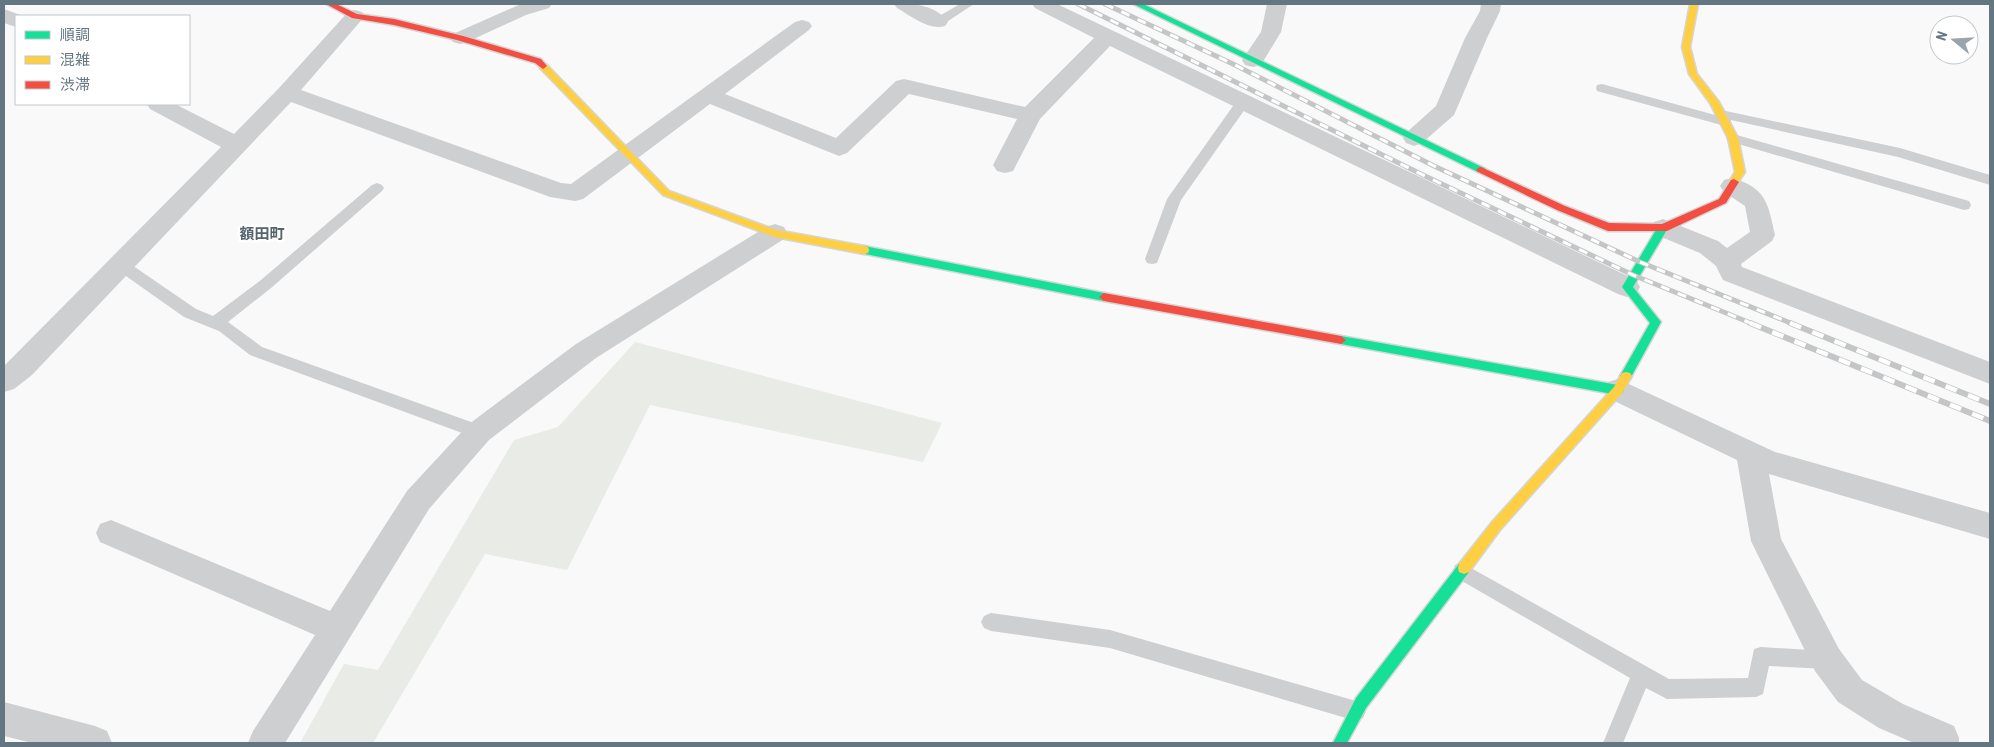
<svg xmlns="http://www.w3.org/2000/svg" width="1994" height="747" font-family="'Roboto Condensed','Noto Sans JP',sans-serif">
<rect width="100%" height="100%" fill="#f9f9f9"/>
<path fill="#e8ebe6" d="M635,342L942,423L923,462L650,405L567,570L485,554L373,743H300L344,664L378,670L514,440L558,427Z"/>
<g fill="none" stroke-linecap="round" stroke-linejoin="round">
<g stroke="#d5d6d7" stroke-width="3">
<path id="fast" d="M1133,4H1143L1484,168L1486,170L1484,172H1478Z
M1663,224L1668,228L1633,287L1661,322L1630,379H1622L1620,376L1650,323L1622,287L1659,225Z
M864,246L1104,293L1109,297L1104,301L860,253L859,250L860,247Z
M1341,336L1618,385L1622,387L1624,390L1622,393L1618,395L1341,344L1336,340Z
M1464,562L1469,564L1470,568L1469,572L1366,708L1347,743H1333L1356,698L1459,564Z"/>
</g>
<g stroke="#d5d6d7" stroke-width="3">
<path id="slow" d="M1690,4H1698L1690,47L1697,74L1719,102L1738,138L1745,172L1737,184L1734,185L1729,182L1735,172L1728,138L1710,103L1689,74L1682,47Z
M543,63L546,64L669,191L776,230L864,246L868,247L869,250L868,253L864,254L775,237L663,195L540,68L539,66Z
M1626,372L1630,373L1632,376L1622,393L1500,530L1469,572L1464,574L1459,572L1458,568L1459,564L1492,522L1614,387L1622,373Z"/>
</g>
<g stroke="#d5d6d7" stroke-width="3">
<path id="jam" d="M326,4H336L357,14L394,19L463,36L541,59L547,66L543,69L535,63L457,40L394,25L352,18Z
M1481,167L1565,206L1609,223L1662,224L1719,199L1731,180L1734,179L1739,182L1726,203L1667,231H1608L1557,210L1478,172L1476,170L1478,168Z
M1104,293L1341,336L1346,340L1341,344L1104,301L1099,297Z"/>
</g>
<path fill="#cecfd0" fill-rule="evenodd" d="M960,4H974L942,25H934L932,22L934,19Z
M1602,84L1715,115L1716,111L1721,110L1900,148L1990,175V185L1898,157L1731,120L1730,125L1725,126L1597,91L1596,88L1597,85Z
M1243,98L1250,102L1181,200L1157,263L1152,264L1147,263L1145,259L1167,199L1238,99Z
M1733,134L1969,201L1971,205L1969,209L1964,210L1728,141L1726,138L1728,135Z
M377,183L382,185L384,188L382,191L271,288L228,322L262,347L485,427L487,432L485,437L479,439L473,437L250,355L219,331L184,317L116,269L113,265L116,261L121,260L126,261L196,309L213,316L261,280L372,185Z
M1462,563L1669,679L1748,678L1754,649L1761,647L1827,651L1834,653L1837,660L1834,667L1827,669L1769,666L1763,694L1756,697L1667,699L1646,688L1623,743H1603L1630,678L1455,577L1453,571L1455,565Z
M991,613L1110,630L1356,701L1363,704L1366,711L1363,718L1356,721L1110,648L991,631L984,628L981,622L984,616Z"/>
<path fill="#cecfd0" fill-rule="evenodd" d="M521,4H552L549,8L526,15L467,42L460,44L453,42L449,38L453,34Z
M894,4C912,3 937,5 948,22L945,26C929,31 911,16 897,8Z
M1032,4H1057L1636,280L1640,287L1636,294L1627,297L1618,294L1110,46L1040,119L1013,171L1005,173L997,171L993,165L1017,119L909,94L847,153L839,156L710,104L583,199L575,201L550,197L291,102L32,375L14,389L4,392V366L221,147L150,109L147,104H175L234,134L279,88L348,12L355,10L362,12L365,16L301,90L561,183L571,184L795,22L802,20L809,22L812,26L809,30L725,94L836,138L896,81L904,79L1025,107L1094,38L1035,8Z
M1267,4H1287L1281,32L1261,65L1253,67L1245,65L1242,60L1261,32Z
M1481,4H1501L1500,11L1487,38L1454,115L1422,143L1414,146L1406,143L1403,138L1406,133L1436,106L1465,38L1480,11Z
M4,9L23,16H16V27L4,23Z
M1732,178C1767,188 1768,204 1775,235L1772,241L1741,264L1742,267L1990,362V384L1723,280L1716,266L1700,253L1654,234L1651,228L1654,222L1663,219L1718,241L1727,248L1750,232L1745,206L1724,192L1720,186L1724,180Z
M775,224L784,227L787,233L784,239L596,358L489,440L429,509L285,743H248L253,731L315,635L100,542L96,533L100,524L111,520L330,611L407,491L469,424L576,344L766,227Z
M1618,379L1775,452L1990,513V539L1769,474L1781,539L1839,649L1862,680L1903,704L1954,726L1959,738V743H1914L1879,728L1838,702L1815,671L1751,541L1737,460L1608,398L1604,390L1608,382Z
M4,702L95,726L107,731L112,743H32L4,736Z"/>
<use href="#fast" fill="#16e098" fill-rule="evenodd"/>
<use href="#slow" fill="#ffcf43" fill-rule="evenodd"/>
<use href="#jam" fill="#f24e42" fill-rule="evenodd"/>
<g stroke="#c3c5c6" stroke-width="5">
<path id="rail-far1" d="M1078,4L1425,176L1633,275L1753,324
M1105,4L1233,64L1434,166L1640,262L1793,324"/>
</g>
<g stroke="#c3c5c6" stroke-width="6">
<path id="rail" d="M1750,323L1990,421
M1790,323L1990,404"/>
</g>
<use href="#rail-far1" stroke="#fff" stroke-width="3" stroke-dasharray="9" stroke-linecap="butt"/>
<use href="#rail" stroke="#fff" stroke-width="4.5" stroke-dasharray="12" stroke-linecap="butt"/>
</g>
<g text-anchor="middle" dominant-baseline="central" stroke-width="5" stroke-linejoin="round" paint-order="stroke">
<g font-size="15" font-weight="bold" fill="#57646e" stroke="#fff">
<text x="262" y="234">額田町</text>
</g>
</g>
<rect width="1994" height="747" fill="none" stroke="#657683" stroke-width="10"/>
<rect x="15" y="15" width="175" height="90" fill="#ffffff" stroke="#c1c8cd"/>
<rect x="25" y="31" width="25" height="8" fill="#16e098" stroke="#c1c8cd"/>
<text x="60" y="40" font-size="15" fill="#657683">順調</text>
<rect x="25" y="56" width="25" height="8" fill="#ffcf43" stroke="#c1c8cd"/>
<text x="60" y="65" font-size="15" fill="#657683">混雑</text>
<rect x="25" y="81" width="25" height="8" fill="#f24e42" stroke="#c1c8cd"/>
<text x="60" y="90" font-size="15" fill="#657683">渋滞</text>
<g transform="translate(1954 40) rotate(288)"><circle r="24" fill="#ffffff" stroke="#c1c8cd"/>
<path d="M0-4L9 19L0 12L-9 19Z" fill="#99a4ac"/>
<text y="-8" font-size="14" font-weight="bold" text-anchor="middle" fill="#657683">N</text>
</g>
</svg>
